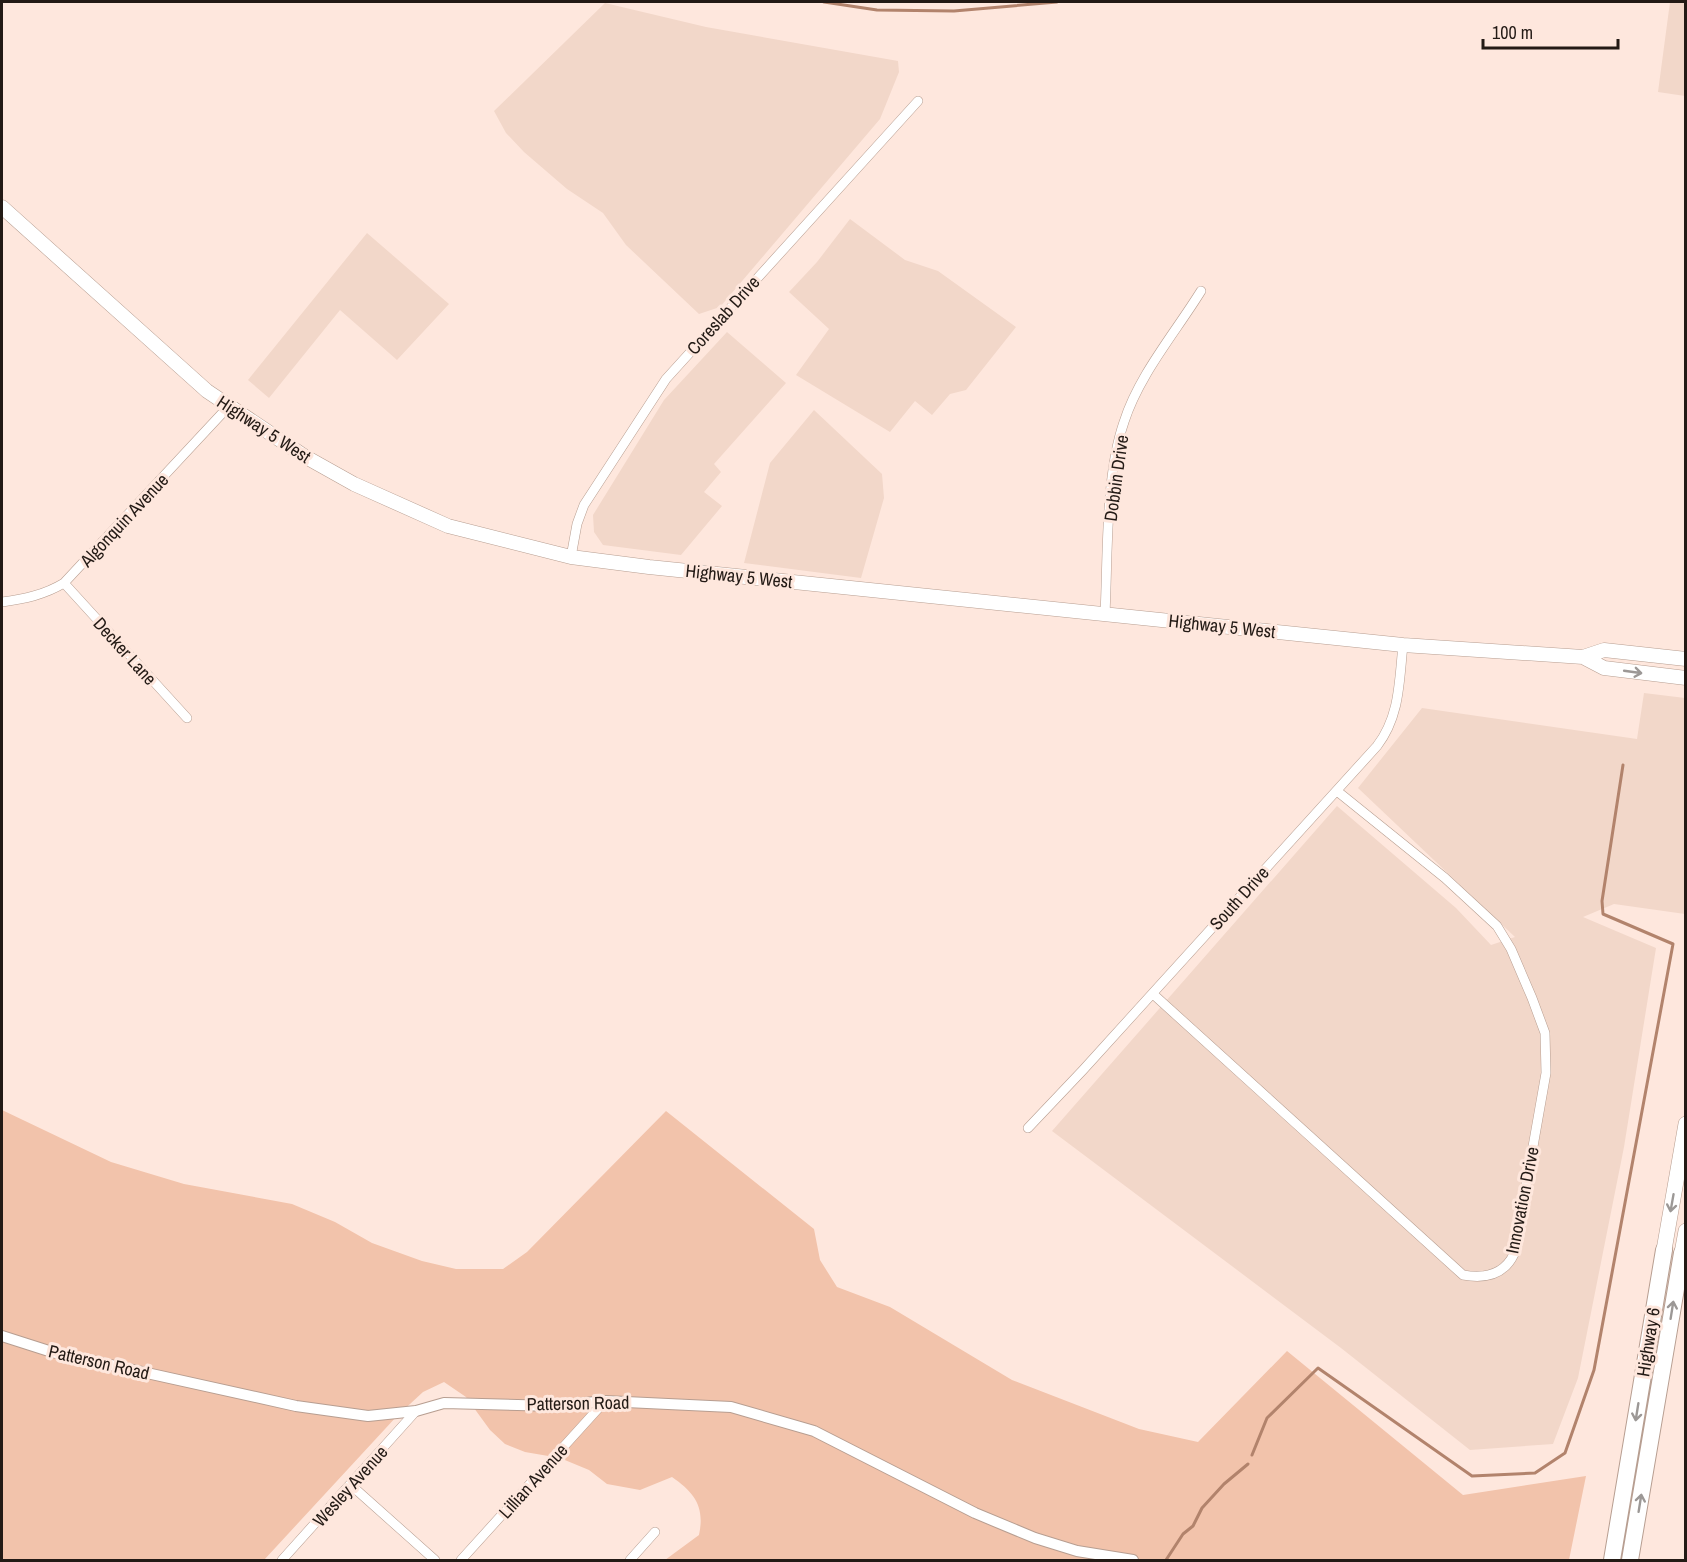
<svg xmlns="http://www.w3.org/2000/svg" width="1687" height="1562" font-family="'Archivo Narrow',sans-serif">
<rect width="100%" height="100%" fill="#fee7dd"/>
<path fill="#f2d7c9" d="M1670,2H1685V96L1658,92Z
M605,3L706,27L898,61L899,72L880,119L720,307L699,314L626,245L603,213L567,189L524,152L506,133L494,111Z
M850,219L905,260L938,271L1016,327L966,390L950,394L932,415L915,401L890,432L796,375L829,329L789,292L817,262Z
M367,233L449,304L397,360L340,310L269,398L248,380Z
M727,332L786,383L714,464L721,472L704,492L722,506L681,555L603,545L594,532L593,515L664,400Z
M814,410L882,474L884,498L861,578L744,563L770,463Z
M1644,693L1685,698V914L1614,904L1583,917L1656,948L1624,1147L1578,1378L1553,1444L1470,1450L1341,1348L1052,1131L1337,806L1456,908L1491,945L1515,937L1358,788L1422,708L1637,739Z"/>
<path fill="#f2c3ab" d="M2,1110L111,1162L184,1184L292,1204L335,1222L372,1243L422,1261L456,1269H503L527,1252L666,1111L814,1229L820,1260L837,1287L890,1307L1012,1380L1139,1429L1198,1442L1287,1351L1463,1495L1586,1476L1569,1560H665L699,1535C705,1507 695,1493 672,1477L640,1490L607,1484L589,1470L560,1458L525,1452L505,1444L490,1430L466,1397L444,1382L423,1392L397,1416L264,1560H2Z"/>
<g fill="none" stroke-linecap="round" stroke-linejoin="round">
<path stroke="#b2836c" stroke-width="3" d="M824,2L877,10L954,11L1057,2
M1252,1455L1267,1418L1318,1368L1472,1476L1535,1473L1565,1453L1594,1370L1673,944L1603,914L1602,901L1623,765
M1166,1560L1183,1534L1193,1526L1202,1508L1224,1484L1248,1464"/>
<g stroke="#b79e91" stroke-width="10">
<path id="minor" d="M571,557L577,524L584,505L666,379L918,101
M64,583L187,718
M2,602C24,599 44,595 64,583L228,407
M1105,614C1108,555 1105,477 1124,422C1139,375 1175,333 1201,291
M1153,994L1463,1275C1485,1279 1504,1275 1514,1254L1546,1073L1545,1033L1532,998L1511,949L1497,926L1445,878L1337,791
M1028,1128L1083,1070L1377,746C1400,716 1399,682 1403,645
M352,1486L435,1560
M282,1560L416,1411
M461,1560L605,1401
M630,1560L655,1532"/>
</g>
<g stroke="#b79e91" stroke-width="12">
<path id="tertiary" d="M2,1336L52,1352L296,1406L368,1416L416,1411L444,1403L554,1406L605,1401L731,1407L814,1431L975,1513L1035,1538L1077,1551L1133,1560"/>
</g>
<g stroke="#b79e91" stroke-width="15">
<path id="primary" d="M2,207L207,391L304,456L354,484L448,526L571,557L649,567L1403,645L1583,657L1604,650L1686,659
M1583,657L1604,668L1686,678"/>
</g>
<g stroke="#b79e91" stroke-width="16">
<path id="trunk" d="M1664,1250L1686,1124
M1682,1253L1686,1231"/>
</g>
<g stroke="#b79e91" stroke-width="18">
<path id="motorway" d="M1612,1560L1664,1250
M1630,1560L1682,1253"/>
</g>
<use href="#minor" stroke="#fff" stroke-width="9"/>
<use href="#tertiary" stroke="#fff" stroke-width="10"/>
<use href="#primary" stroke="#fff" stroke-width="14"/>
<use href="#trunk" stroke="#fff" stroke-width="15"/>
<use href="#motorway" stroke="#fff" stroke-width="16"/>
</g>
<defs><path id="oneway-shaft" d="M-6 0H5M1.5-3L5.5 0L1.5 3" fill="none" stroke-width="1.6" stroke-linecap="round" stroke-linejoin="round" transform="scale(1.5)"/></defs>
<g stroke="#9c9896">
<use href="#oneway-shaft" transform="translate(1633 672) rotate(8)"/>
<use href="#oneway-shaft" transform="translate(1672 1203) rotate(100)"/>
<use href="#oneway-shaft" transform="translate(1672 1310) rotate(-81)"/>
<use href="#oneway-shaft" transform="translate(1637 1412) rotate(99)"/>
<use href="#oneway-shaft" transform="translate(1640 1503) rotate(-81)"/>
</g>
<g text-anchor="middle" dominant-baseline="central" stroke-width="6" stroke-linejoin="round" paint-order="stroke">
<g font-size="18" fill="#231a15" stroke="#fee7dd">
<text transform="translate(723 315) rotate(-48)">Coreslab Drive</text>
<text transform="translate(264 429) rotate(33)">Highway 5 West</text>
<text transform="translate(1116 478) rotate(-82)">Dobbin Drive</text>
<text transform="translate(124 520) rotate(-47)">Algonquin Avenue</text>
<text transform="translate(739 576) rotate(6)">Highway 5 West</text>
<text transform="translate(1222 626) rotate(6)">Highway 5 West</text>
<text transform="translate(125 651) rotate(48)">Decker Lane</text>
<text transform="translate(1239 898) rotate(-48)">South Drive</text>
<text transform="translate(1522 1200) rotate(-79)">Innovation Drive</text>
<text transform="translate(1648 1342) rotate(-81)">Highway 6</text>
<text transform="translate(99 1362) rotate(13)">Patterson Road</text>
<text transform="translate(578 1403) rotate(-1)">Patterson Road</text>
<text transform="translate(533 1481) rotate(-48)">Lillian Avenue</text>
<text transform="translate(350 1486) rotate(-48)">Wesley Avenue</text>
</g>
</g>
<rect width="1687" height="1562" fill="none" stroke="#231a15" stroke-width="6"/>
<path d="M1483 39v9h135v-9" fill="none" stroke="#231a15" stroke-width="3"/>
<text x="1492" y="39" font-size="18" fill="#231a15" stroke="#fee7dd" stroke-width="4.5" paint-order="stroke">100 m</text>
</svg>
